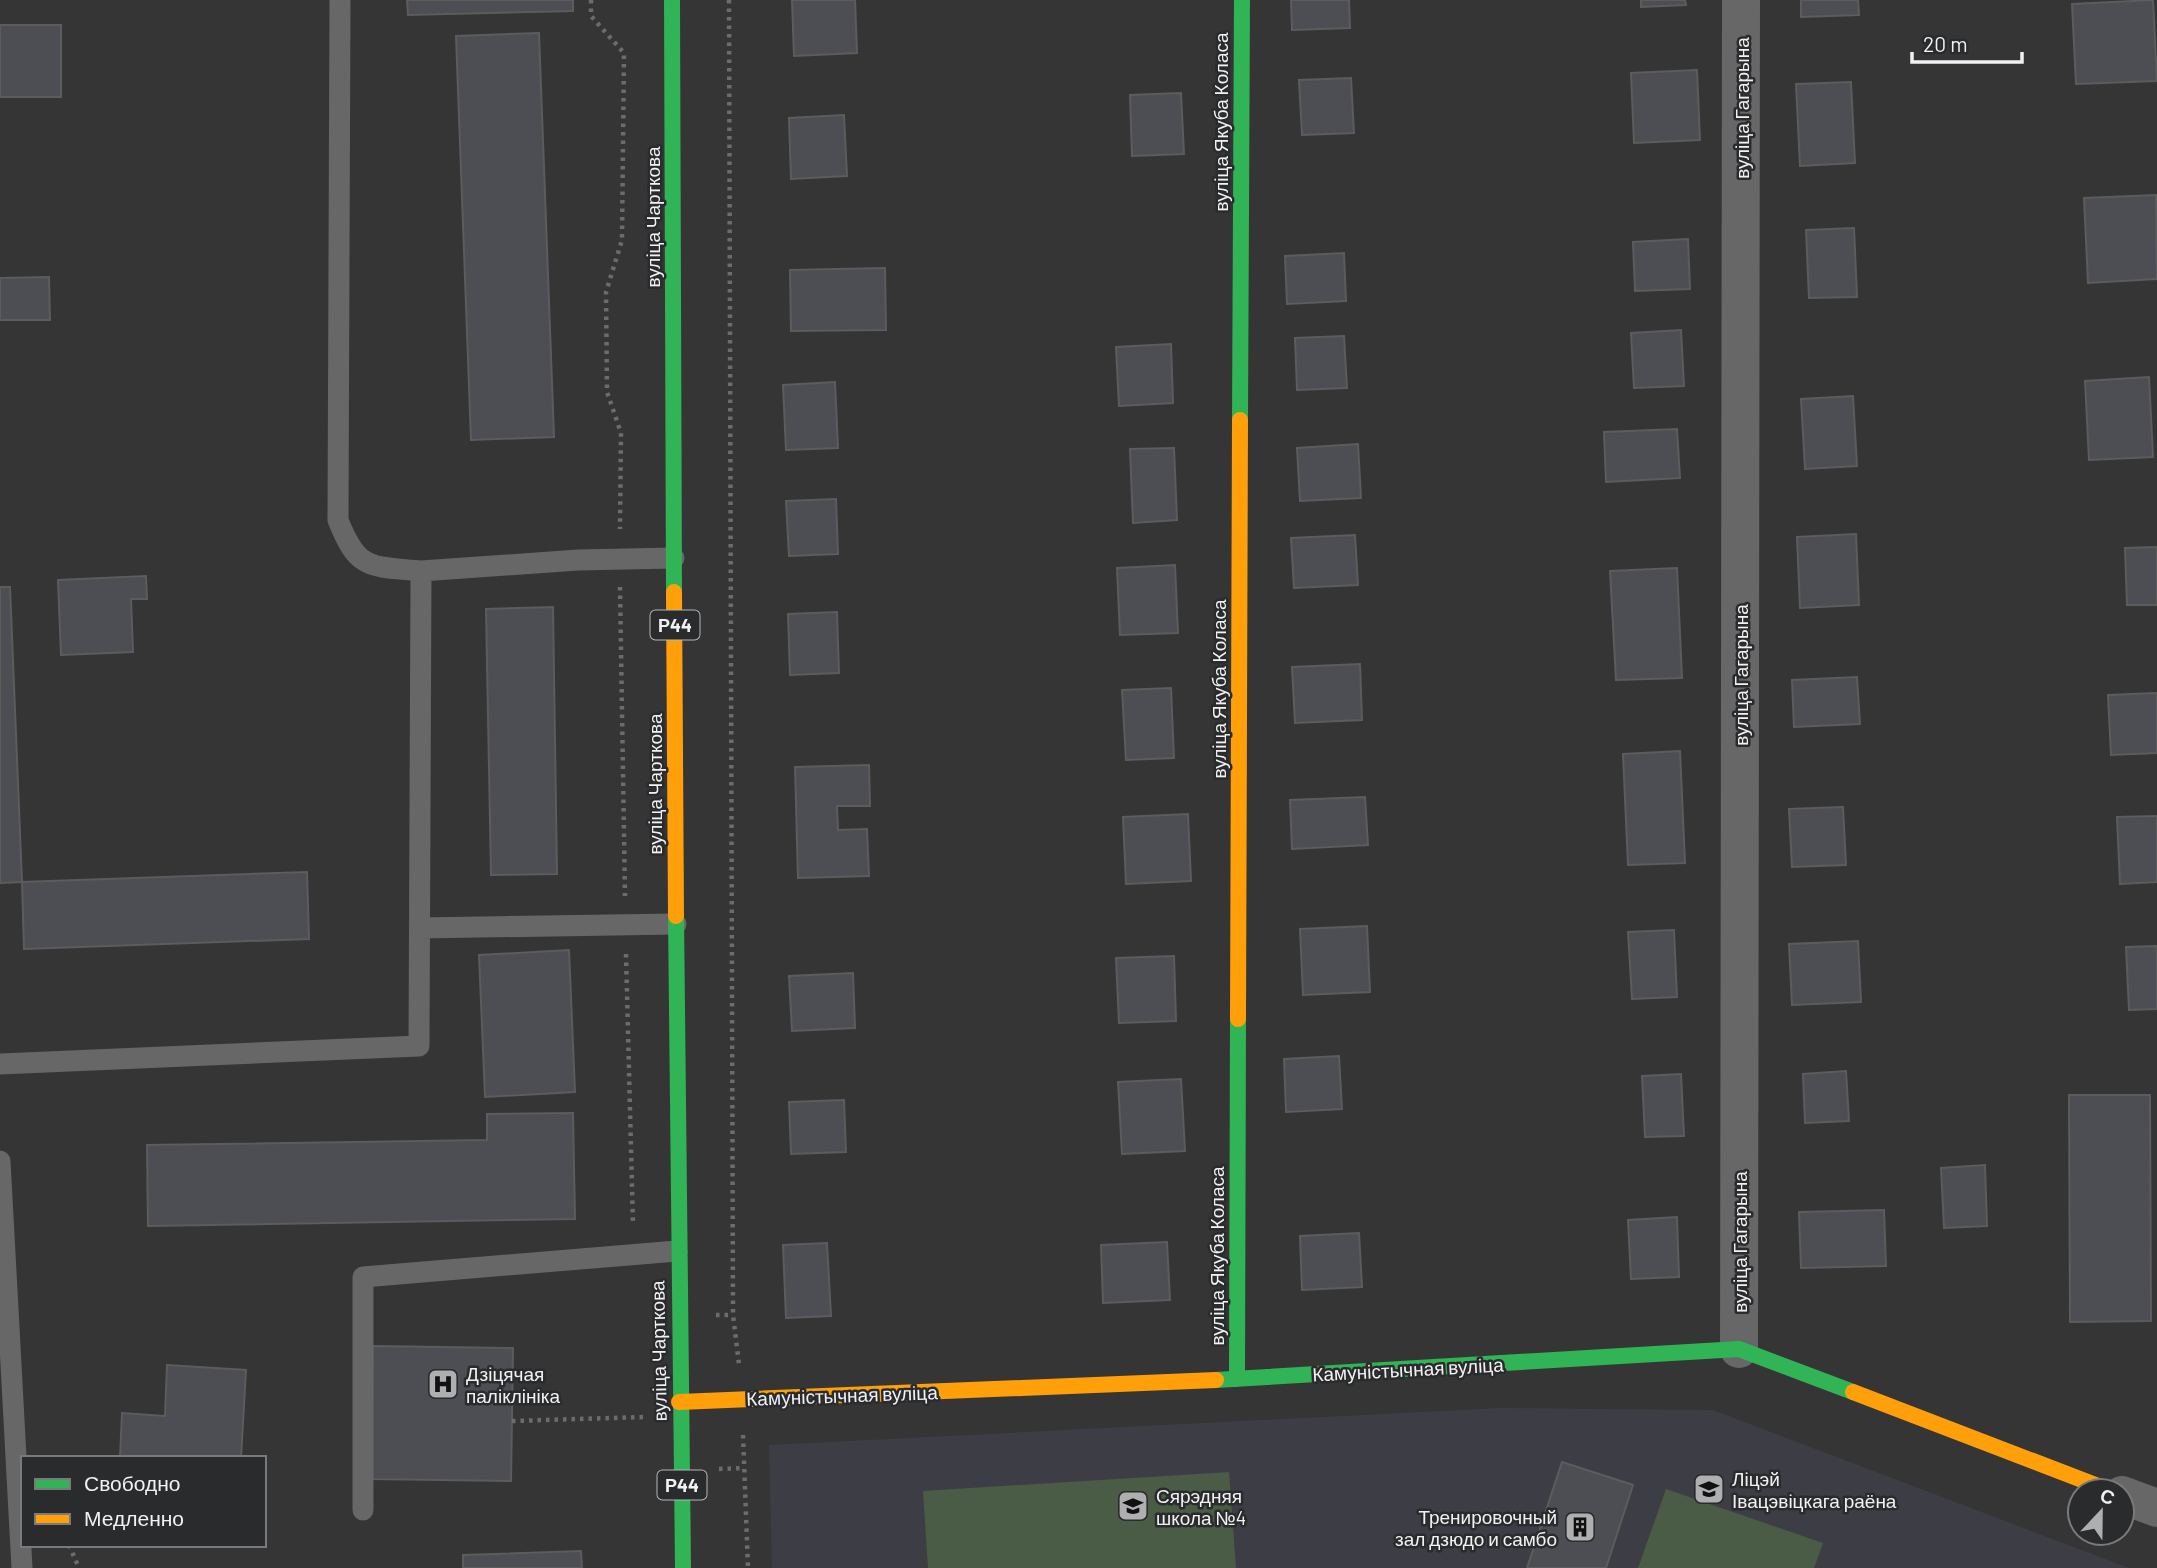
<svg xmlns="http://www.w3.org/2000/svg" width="2157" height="1568" font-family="Barlow,sans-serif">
<rect width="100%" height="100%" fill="#353536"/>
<path fill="#3d3e45" d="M1500,1408L1713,1410L2129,1568H772L769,1445Z"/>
<path fill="#4a5b46" d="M1229,1472L1236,1568H928L923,1491Z
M1666,1489L1823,1543L1814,1568H1638Z"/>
<path fill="#4d4d54" stroke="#5c5c5c" stroke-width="2" d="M407,0H573V11L408,15Z
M792,0H855L857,53L794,56Z
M1291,0H1349L1350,28L1292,30Z
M1641,0H1685L1686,5L1641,7Z
M1801,0H1858L1859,15L1801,17Z
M2153,0L2157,81L2076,84L2072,4Z
M0,25H61V97H0Z
M539,33L554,437L471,440L456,36Z
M1697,70L1700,140L1634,143L1631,73Z
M1351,78L1354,133L1302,135L1299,80Z
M1851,82L1855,163L1800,166L1796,84Z
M1181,93L1184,154L1132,156L1130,95Z
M844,115L847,176L791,179L789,118Z
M2156,195L2157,279L2088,283L2084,198Z
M1854,228L1857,297L1809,298L1806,230Z
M1688,239L1690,289L1635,291L1633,242Z
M1344,253L1346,301L1287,304L1285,256Z
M885,268L886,330L791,331L790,270Z
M49,277L50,320H0V278Z
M1681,330L1684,386L1634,388L1631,333Z
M1344,336L1347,388L1297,390L1295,338Z
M1171,344L1173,403L1119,406L1116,347Z
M2149,377L2153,457L2089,460L2085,381Z
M835,382L838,448L786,450L783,385Z
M1853,396L1857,466L1805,469L1801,399Z
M1677,429L1680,478L1606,482L1604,432Z
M1358,444L1361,498L1300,501L1297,448Z
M1174,448L1177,520L1133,523L1130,449Z
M836,499L838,554L789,556L786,501Z
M1856,534L1859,605L1800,608L1797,537Z
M1355,535L1358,585L1294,588L1291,538Z
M2157,547V605H2127L2125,548Z
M1175,565L1178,633L1120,635L1117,568Z
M1677,568L1682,678L1616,680L1610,571Z
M146,576L147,599H131L133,652L61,655L58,580Z
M0,587H10L22,882L0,883Z
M553,607L557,874L491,875L486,609Z
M837,612L839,673L790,675L788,614Z
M1360,664L1362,720L1295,723L1292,667Z
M1857,677L1860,724L1794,727L1792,680Z
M1171,688L1174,758L1126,760L1122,690Z
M2157,693V753L2111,755L2108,695Z
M1680,751L1685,863L1628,865L1623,754Z
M869,765L870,806H837L838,830L867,829L869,876L798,878L795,767Z
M1365,797L1368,845L1292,849L1290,800Z
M1843,807L1846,865L1792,867L1789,809Z
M1188,814L1191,881L1126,884L1123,817Z
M2157,816V882L2120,884L2117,817Z
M307,872L309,939L24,949L22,882Z
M1367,926L1370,992L1303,995L1300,929Z
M1674,930L1677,997L1632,999L1628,932Z
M1858,941L1861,1002L1792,1005L1789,944Z
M2157,946V1009L2129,1010L2126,947Z
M569,950L575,1092L485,1097L479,955Z
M1174,956L1176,1021L1119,1023L1116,958Z
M853,973L855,1028L792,1031L789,976Z
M1339,1056L1342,1109L1286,1112L1284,1059Z
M1846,1071L1849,1121L1805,1123L1803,1074Z
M1681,1074L1684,1136L1645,1137L1642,1076Z
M1181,1079L1185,1151L1122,1154L1118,1082Z
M2069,1095H2150L2151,1321L2070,1322Z
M844,1100L846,1152L791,1154L789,1102Z
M573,1113L575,1219L148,1226L147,1145L487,1140V1114Z
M1985,1165L1987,1226L1944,1228L1941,1168Z
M1884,1210L1886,1266L1801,1268L1799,1212Z
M1677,1217L1679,1277L1631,1279L1628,1220Z
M1359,1233L1362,1287L1302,1290L1300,1236Z
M1167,1242L1170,1300L1103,1303L1101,1245Z
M827,1243L831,1316L786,1318L783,1245Z
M373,1346L513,1348L511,1481L371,1479Z
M167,1365L246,1370L241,1458H120L122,1413L165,1416Z
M1562,1462L1633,1485L1606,1568H1527Z
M581,1551L582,1568H463V1555Z"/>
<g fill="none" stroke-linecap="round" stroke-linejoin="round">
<path stroke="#6c6c6d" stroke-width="4.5" stroke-dasharray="3.5 5" stroke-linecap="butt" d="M591,0V16L624,53L622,240L606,292L607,392L621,433L620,529
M729,0L733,1315L739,1364
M620,587L625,896
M626,954L633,1225
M716,1315H733
M512,1421L644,1417
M743,1435L748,1568
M719,1469L743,1468
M69,1545L79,1568"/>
<path stroke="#676768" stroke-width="21" d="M340,0L338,520C358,571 370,566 421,571
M420,928L676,924
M0,1064L419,1046L421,571L578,560L674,558
M0,1161L22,1568
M363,1510V1277L677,1251"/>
<path stroke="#676768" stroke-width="38" d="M1739,1349L1741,0
M2122,1495L2157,1508"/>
<path stroke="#30b455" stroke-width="16" d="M672,0L674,592
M1240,420L1242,0
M676,916L683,1568
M1237,1379L1238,1019
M1216,1380L1739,1349L1853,1392"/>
<path stroke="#ff9f0a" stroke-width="16" d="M674,592L676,916
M1238,1019L1240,420
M1853,1392L2111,1491
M679,1402L1216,1380"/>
</g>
<defs>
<g id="hospital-square" transform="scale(1.575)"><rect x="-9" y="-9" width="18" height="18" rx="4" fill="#afafb1" stroke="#2a2b2d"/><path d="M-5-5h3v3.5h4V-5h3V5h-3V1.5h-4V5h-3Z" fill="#111"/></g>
<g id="school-square" transform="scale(1.575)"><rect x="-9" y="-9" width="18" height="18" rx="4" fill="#afafb1" stroke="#2a2b2d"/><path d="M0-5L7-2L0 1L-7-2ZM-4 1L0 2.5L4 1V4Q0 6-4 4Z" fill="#111"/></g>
<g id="building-square" transform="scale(1.575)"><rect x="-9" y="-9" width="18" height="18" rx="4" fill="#afafb1" stroke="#2a2b2d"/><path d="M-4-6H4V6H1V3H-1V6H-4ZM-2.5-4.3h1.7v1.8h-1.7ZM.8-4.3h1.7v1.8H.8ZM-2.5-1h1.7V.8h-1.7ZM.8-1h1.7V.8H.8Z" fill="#111"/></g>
</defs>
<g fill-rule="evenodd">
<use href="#hospital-square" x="443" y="1384"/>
<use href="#school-square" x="1709" y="1489"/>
<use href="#school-square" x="1133" y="1506"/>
<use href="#building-square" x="1580" y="1527"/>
</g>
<g text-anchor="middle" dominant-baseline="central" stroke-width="5" stroke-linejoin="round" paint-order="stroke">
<g fill="#2a2b2d" stroke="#b5b6b8" stroke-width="2">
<rect x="650.5" y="610.5" width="49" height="29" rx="5"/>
<rect x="657.5" y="1470.5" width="49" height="29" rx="5"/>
</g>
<g font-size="18" font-weight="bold" fill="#f1f1f3">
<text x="675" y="625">Р44</text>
<text x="682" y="1485">Р44</text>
</g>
<g font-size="19" fill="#f1f1f3" stroke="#2a2b2d">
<text transform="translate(1741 108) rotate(-90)">вуліца Гагарына</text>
<text transform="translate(1220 122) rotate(-90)">вуліца Якуба Коласа</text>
<text transform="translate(652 217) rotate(-90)">вуліца Чарткова</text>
<text transform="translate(1740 675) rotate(-90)">вуліца Гагарына</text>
<text transform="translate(1218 689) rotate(-90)">вуліца Якуба Коласа</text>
<text transform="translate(654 784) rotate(-90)">вуліца Чарткова</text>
<text transform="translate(1739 1242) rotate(-90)">вуліца Гагарына</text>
<text transform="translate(1216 1256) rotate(-90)">вуліца Якуба Коласа</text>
<text transform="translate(658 1351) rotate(-91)">вуліца Чарткова</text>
<text transform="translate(1408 1369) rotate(-3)">Камуністычная вуліца</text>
<text transform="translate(842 1395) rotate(-2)">Камуністычная вуліца</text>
</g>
<g font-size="19" fill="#f1f1f3" stroke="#2a2b2d" text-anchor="start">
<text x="466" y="1373">Дзіцячая<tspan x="466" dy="22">паліклініка</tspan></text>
<text x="1732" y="1478">Ліцэй<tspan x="1732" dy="22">Івацэвіцкага раёна</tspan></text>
<text x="1156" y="1495">Сярэдняя<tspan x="1156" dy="22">школа №4</tspan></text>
<text x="1557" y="1516" text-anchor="end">Тренировочный<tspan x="1557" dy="22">зал дзюдо и самбо</tspan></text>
</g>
</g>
<rect x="21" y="1456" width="245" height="91" fill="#2a2b2d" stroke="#7a7a7c" stroke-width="2"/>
<rect x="35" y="1479" width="35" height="10" fill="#30b455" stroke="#7a7a7c" stroke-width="2"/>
<text x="84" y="1491" font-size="21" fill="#f1f1f3">Свободно</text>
<rect x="35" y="1514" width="35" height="10" fill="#ff9f0a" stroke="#7a7a7c" stroke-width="2"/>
<text x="84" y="1526" font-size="21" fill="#f1f1f3">Медленно</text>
<g transform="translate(2101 1512) rotate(22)"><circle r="33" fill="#2a2b2d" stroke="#7a7a7c" stroke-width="2"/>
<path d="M0-5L12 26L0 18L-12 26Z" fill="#afafb1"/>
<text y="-10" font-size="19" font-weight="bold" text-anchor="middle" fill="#f1f1f3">С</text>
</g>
<path d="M1912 52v10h110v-10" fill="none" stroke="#f1f1f3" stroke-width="3.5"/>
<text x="1923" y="52" font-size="21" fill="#f1f1f3" stroke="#2a2b2d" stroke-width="5" paint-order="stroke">20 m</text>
</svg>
